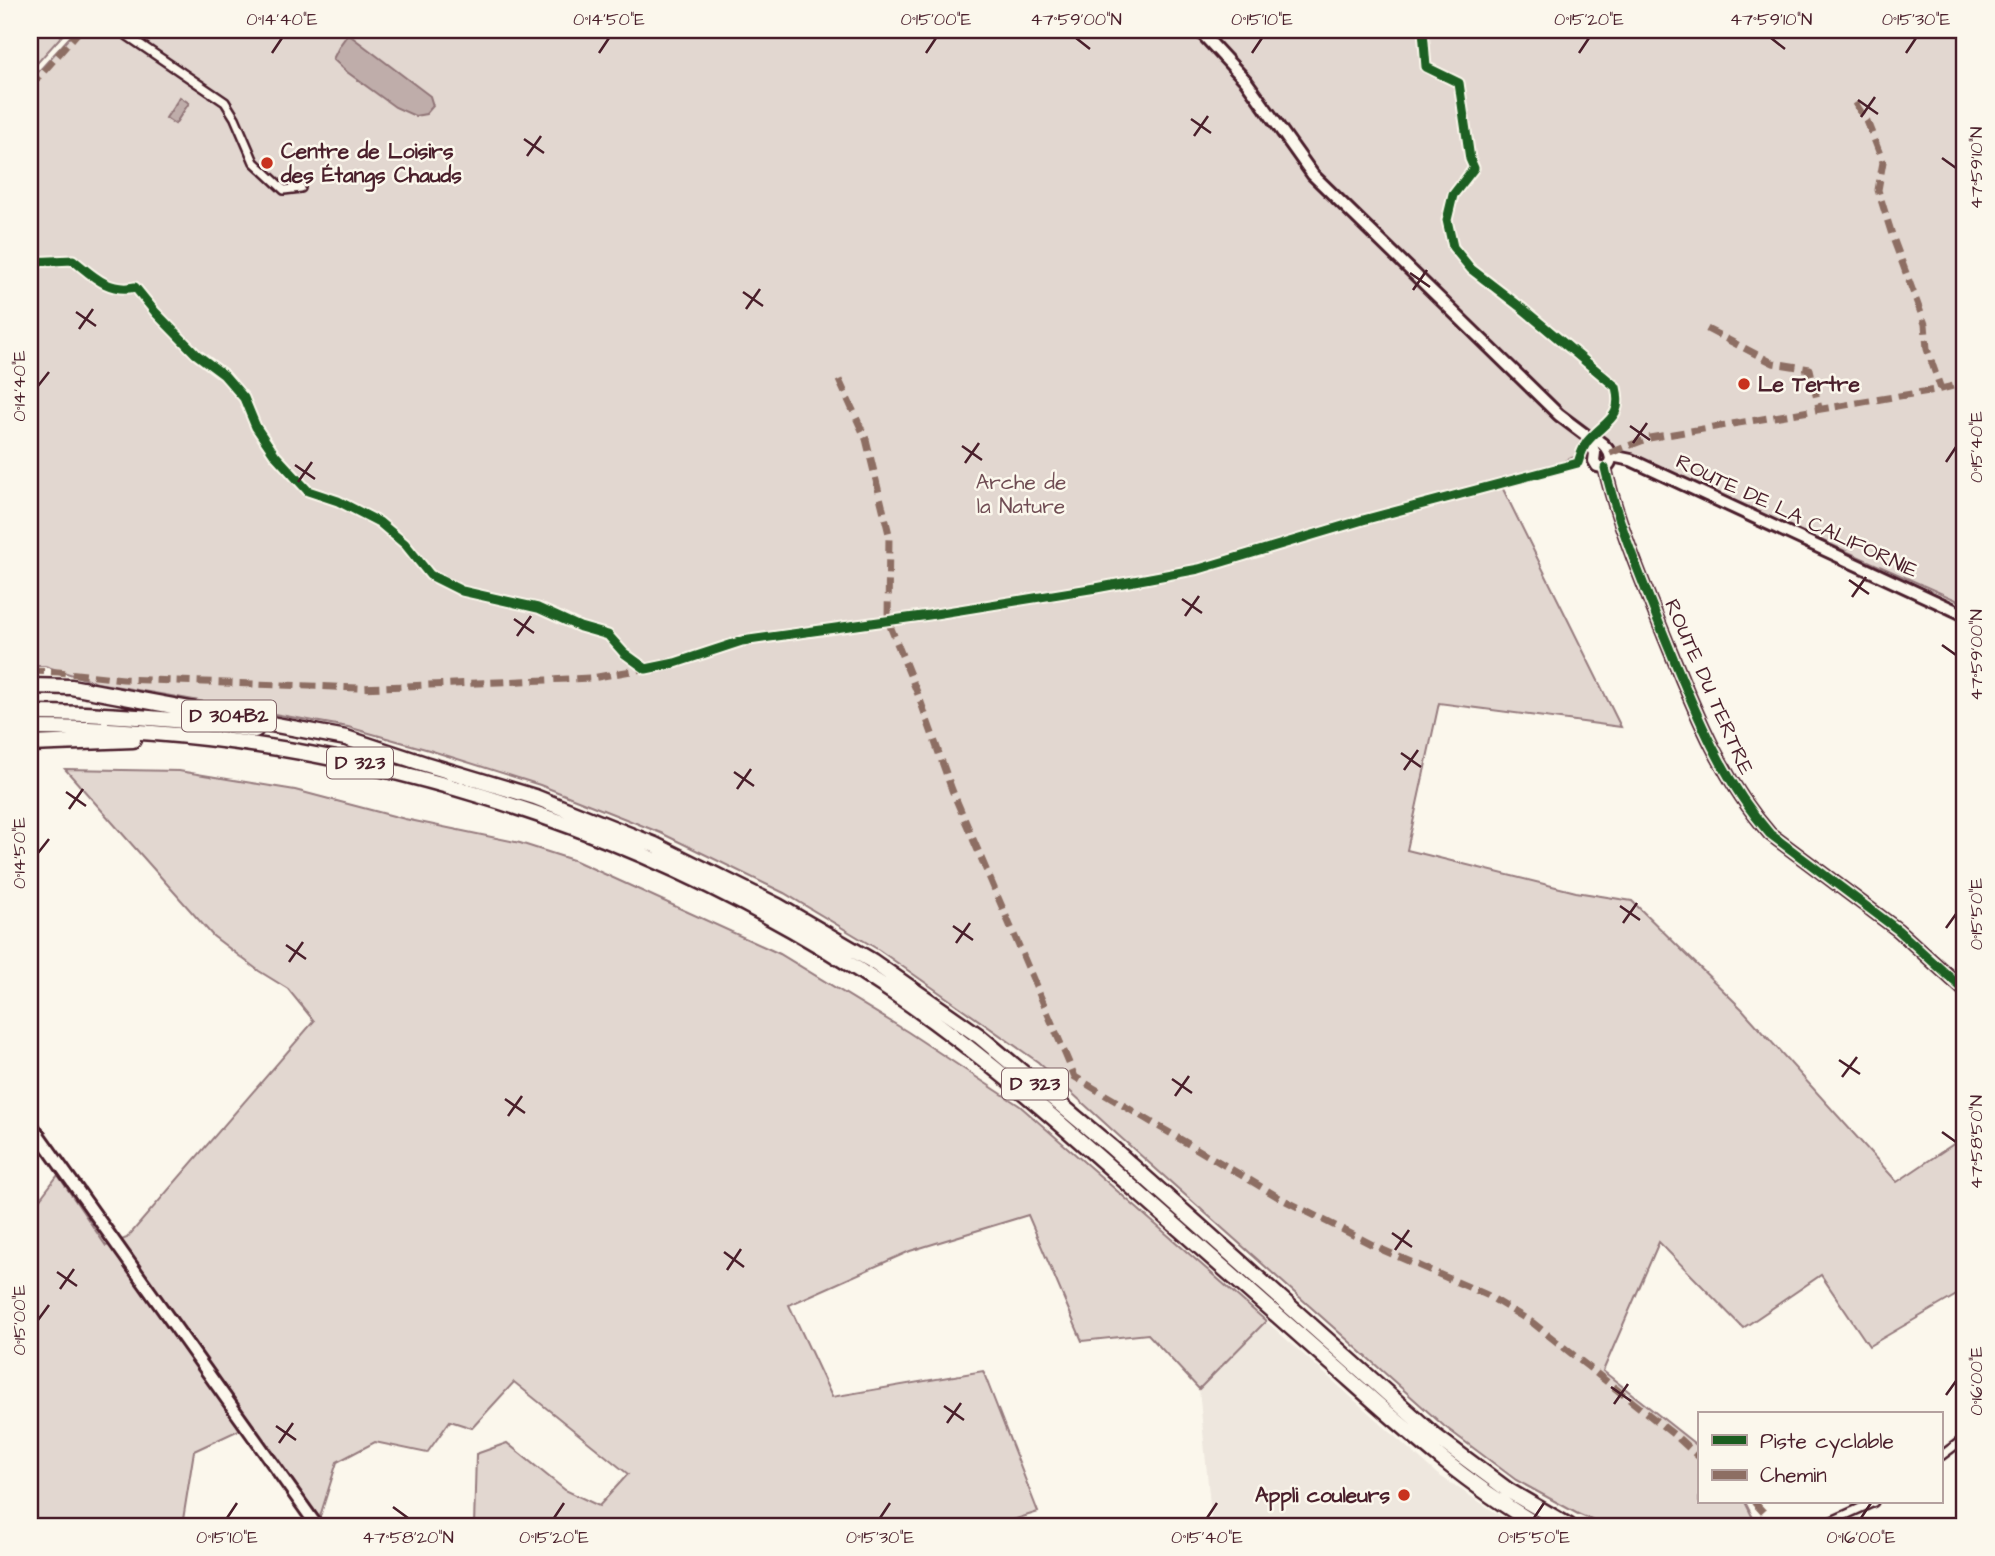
<svg xmlns="http://www.w3.org/2000/svg" width="1995" height="1556" font-family="'Architects Daughter',sans-serif">
<rect width="100%" height="100%" fill="#fbf7ec"/>
<filter id="ink" filterUnits="userSpaceOnUse"><feTurbulence type="fractalNoise" baseFrequency=".0143" numOctaves="2"/><feDisplacementMap in="SourceGraphic" scale="14" xChannelSelector="R" yChannelSelector="G"/><feConvolveMatrix kernelMatrix="1 2 1 2 8 2 1 2 1" color-interpolation-filters="sRGB"/></filter>
<g filter="url(#ink)">
<path fill="#eee7de" d="M1266,1321L1437,1474L1516,1526H1212L1199,1389Z"/>
<path fill="#e2d7d0" stroke="#967b7e" stroke-width="2" d="M30,30H67L30,71Z
M76,30H1965V604L1605,444L1502,487L1621,727L1439,703L1407,850L1576,892L1632,901L1742,1009L1897,1182L1961,1139L1965,1146V1290L1869,1346L1821,1275L1743,1328L1659,1242L1603,1371L1699,1447V1502H1745L1757,1526H1605L1578,1514L1516,1480L1444,1426L1119,1136L1038,1062L879,950L784,893L661,833L540,785L429,750L348,727L97,683L45,666H30V81Z
M65,769L179,771L295,790L405,819L520,843L576,861L780,954L908,1032L1020,1106L1266,1321L1199,1389L1148,1334L1082,1341L1028,1215L910,1251L789,1305L832,1397L983,1371L1038,1512L994,1526H474L476,1454L507,1443L565,1490L599,1506L628,1474L514,1382L472,1428L450,1421L427,1453L375,1442L337,1462L317,1526H312L241,1429L194,1451L182,1526H30V1212L58,1175L106,1246L127,1238L314,1021L288,989L259,971L213,936Z"/>
<path fill="#bfadaa" stroke="#907477" stroke-width="2" d="M348,34L430,96L433,106L426,114L415,116L395,107L347,72L333,59L340,45Z
M180,97L189,103L175,124L166,118Z"/>
<g fill="none" stroke-linecap="round" stroke-linejoin="round">
<g stroke="#4a1f2b" stroke-width="12">
<path id="street" d="M119,30L225,102L235,118L254,162L284,190L301,188
M1941,1456L1965,1438
M1821,1526L1874,1502"/>
</g>
<g stroke="#4a1f2b" stroke-width="16">
<path id="secondary" d="M1199,30L1246,81L1313,175L1559,415L1587,436L1595,453
M1587,436C1600,438 1621,457 1605,468L1597,466L1594,461L1595,453
M1612,456L1631,460L1965,615
M1605,468C1617,521 1641,578 1661,628C1691,701 1718,775 1770,834L1898,930L1965,991
M30,1123L317,1526"/>
</g>
<g stroke="#4a1f2b" stroke-width="19">
<path id="highway" d="M30,686L71,687L346,738L425,764L535,797L655,845L778,906L872,961L979,1036L1111,1147L1435,1436L1509,1491L1569,1526
M30,713C106,713 180,719 255,730
M30,728C337,728 640,821 894,993C979,1051 1056,1119 1133,1188C1201,1248 1270,1309 1338,1369C1402,1426 1464,1483 1539,1526
M30,744L133,740"/>
</g>
<use href="#street" stroke="#fbf7ec" stroke-width="7"/>
<use href="#secondary" stroke="#fbf7ec" stroke-width="10"/>
<use href="#highway" stroke="#fbf7ec" stroke-width="14"/>
<path stroke="#8d6e63" stroke-width="7" stroke-dasharray="14 7" stroke-linecap="butt" d="M30,87L80,30
M1855,103L1867,121L1883,162L1878,190L1893,238L1925,324L1927,349L1941,389
M1707,329L1773,363L1810,369L1819,408
M839,380L866,439L889,534L888,621L919,697L952,790L1075,1077L1280,1198L1383,1250L1487,1295L1533,1323L1678,1438L1699,1457
M1610,453L1649,438L1941,389L1965,383
M30,671L58,672L123,679L360,688L592,678L648,668
M1754,1502L1766,1515L1773,1526"/>
<g stroke="#fbf7ec" stroke-width="13">
<path id="cycleway" d="M30,262L73,260C92,275 108,293 135,287L156,313L196,354L224,375L244,398L256,427L275,455L308,491L338,501L379,522L405,544L430,575L462,591L538,608L580,627L608,635L624,653L646,669L675,663L742,641L929,615L1096,588L1199,569L1363,520L1578,463C1580,456 1583,448 1587,442C1604,421 1624,419 1616,387L1523,309L1471,269L1453,247L1447,220L1453,195L1474,168L1470,159L1459,83L1426,67L1423,30
M1605,468C1617,521 1641,578 1661,628C1691,701 1718,775 1770,834L1898,930L1965,991"/>
</g>
<use href="#cycleway" stroke="#1b5e20" stroke-width="9"/>
</g>
</g>
<path fill="none" stroke="#4a1f2b" stroke-width="2.5" d="M1076,38L1090,49M1771,38L1785,49M272,53L282,38M599,53L609,38M926,53L936,38M1252,53L1262,38M1579,53L1589,38M1906,53L1916,38M1858,100L1878,114M1861,117L1875,97M1191,119L1211,133M1194,136L1208,116M524,139L544,153M527,156L541,136M1942,158L1956,168M1410,273L1430,287M1413,290L1427,270M743,292L763,306M746,309L760,289M76,312L96,326M79,329L93,309M38,386L49,372M1630,426L1650,440M1633,443L1647,423M962,446L982,460M1946,462L1956,447M965,463L979,443M295,465L315,479M298,482L312,462M1849,580L1869,594M1852,597L1866,577M1182,599L1202,613M1185,616L1199,596M514,619L534,633M517,636L531,616M1942,645L1956,655M1401,753L1421,767M1404,770L1418,750M734,772L754,786M737,789L751,769M66,792L86,806M69,809L83,789M38,853L49,839M1620,906L1640,920M1623,923L1637,903M953,926L973,940M1946,928L1956,914M956,943L970,923M286,945L306,959M289,962L303,942M1839,1060L1860,1074M1842,1077L1857,1057M1172,1079L1192,1093M1175,1096L1189,1076M505,1099L525,1113M508,1116L522,1096M1942,1132L1956,1142M1392,1233L1412,1247M1395,1250L1409,1230M724,1252L744,1267M727,1270L741,1249M57,1272L77,1286M60,1289L74,1269M38,1320L49,1305M1611,1387L1631,1401M1946,1395L1956,1381M1614,1404L1628,1384M944,1406L964,1420M947,1423L961,1403M276,1426L296,1440M279,1443L293,1423M393,1507L408,1518M227,1518L237,1503M554,1518L564,1503M880,1518L890,1503M1207,1518L1217,1503M1534,1518L1544,1503M1861,1518L1871,1503"/>
<g fill="#c8321e" stroke="#fbf7ec" stroke-width="2.5">
<circle cx="267" cy="163" r="7"/>
<circle cx="1744" cy="384" r="7"/>
<circle cx="1404" cy="1495" r="7"/>
</g>
<g text-anchor="middle" dominant-baseline="central" stroke-width="5" stroke-linejoin="round" paint-order="stroke">
<g fill="#fbf7ec" stroke="#7f6065" stroke-width="2">
<rect x="182" y="700.5" width="94" height="31" rx="5"/>
<rect x="327" y="747.5" width="66" height="31" rx="5"/>
<rect x="1002" y="1068.5" width="66" height="31" rx="5"/>
</g>
<g font-size="19" font-weight="bold" fill="#4a1f2b">
<text x="229" y="716">D 304B2</text>
<text x="360" y="763">D 323</text>
<text x="1035" y="1084">D 323</text>
</g>
<g font-size="21" font-weight="bold" fill="#4a1f2b" stroke="#fbf7ec" text-anchor="start">
<text x="281" y="151">Centre de Loisirs<tspan x="281" dy="24">des Étangs Chauds</tspan></text>
<text x="1758" y="384">Le Tertre</text>
<text x="1390" y="1495" text-anchor="end">Appli couleurs</text>
</g>
<g font-size="21" fill="#704d54" stroke="#fbf7ec">
<text x="1021" y="482">Arche de<tspan x="1021" dy="24">la Nature</tspan></text>
</g>
<g font-size="21" fill="#4a1f2b" stroke="#fbf7ec">
<text transform="translate(1797 516) rotate(25)">ROUTE DE LA CALIFORNIE</text>
<text transform="translate(1709 687) rotate(66)">ROUTE DU TERTRE</text>
</g>
</g>
<rect width="1995" height="1556" fill="none" stroke="#fbf7ec" stroke-width="77"/>
<rect x="1698" y="1412" width="245" height="91" fill="#fbf7ec" stroke="#b4a19f" stroke-width="2"/>
<rect x="1712" y="1435" width="35" height="10" fill="#1b5e20" stroke="#b4a19f" stroke-width="2"/>
<text x="1760" y="1448" font-size="21" fill="#4a1f2b">Piste cyclable</text>
<rect x="1712" y="1470" width="35" height="10" fill="#8d6e63" stroke="#b4a19f" stroke-width="2"/>
<text x="1760" y="1482" font-size="21" fill="#4a1f2b">Chemin</text>
<rect x="38" y="38" width="1918" height="1480" fill="none" stroke="#4a1f2b" stroke-width="2.5"/>
<g font-size="18" text-anchor="middle" fill="#4a1f2b">
<text x="282" y="25">0°14'40"E</text>
<text x="609" y="25">0°14'50"E</text>
<text x="936" y="25">0°15'00"E</text>
<text x="1076" y="25">47°59'00"N</text>
<text x="1262" y="25">0°15'10"E</text>
<text x="1589" y="25">0°15'20"E</text>
<text x="1771" y="25">47°59'10"N</text>
<text x="1916" y="25">0°15'30"E</text>
<text transform="translate(1976 168) rotate(-90)" y="6">47°59'10"N</text>
<text transform="translate(19 386) rotate(-90)" y="6">0°14'40"E</text>
<text transform="translate(1976 447) rotate(-90)" y="6">0°15'40"E</text>
<text transform="translate(1976 655) rotate(-90)" y="6">47°59'00"N</text>
<text transform="translate(19 853) rotate(-90)" y="6">0°14'50"E</text>
<text transform="translate(1976 914) rotate(-90)" y="6">0°15'50"E</text>
<text transform="translate(1976 1142) rotate(-90)" y="6">47°58'50"N</text>
<text transform="translate(19 1320) rotate(-90)" y="6">0°15'00"E</text>
<text transform="translate(1976 1381) rotate(-90)" y="6">0°16'00"E</text>
<text x="227" y="1543">0°15'10"E</text>
<text x="408" y="1543">47°58'20"N</text>
<text x="554" y="1543">0°15'20"E</text>
<text x="880" y="1543">0°15'30"E</text>
<text x="1207" y="1543">0°15'40"E</text>
<text x="1534" y="1543">0°15'50"E</text>
<text x="1861" y="1543">0°16'00"E</text>
</g>
</svg>
